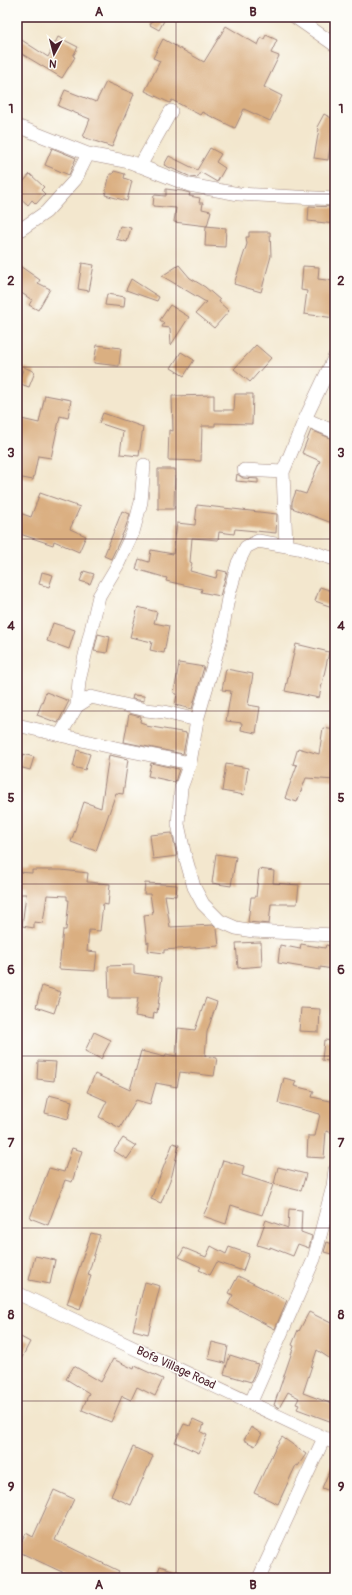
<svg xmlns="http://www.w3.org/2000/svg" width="352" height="1595" font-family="Pangolin,sans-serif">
<rect width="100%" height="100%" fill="#fdfcf7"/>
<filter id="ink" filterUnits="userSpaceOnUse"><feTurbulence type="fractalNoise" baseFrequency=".025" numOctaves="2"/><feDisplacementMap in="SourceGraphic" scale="8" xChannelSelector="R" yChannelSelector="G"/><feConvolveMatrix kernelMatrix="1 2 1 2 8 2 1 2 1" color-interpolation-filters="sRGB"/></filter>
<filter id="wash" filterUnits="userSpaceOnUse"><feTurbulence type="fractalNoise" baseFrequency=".012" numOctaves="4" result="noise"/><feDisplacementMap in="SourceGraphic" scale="16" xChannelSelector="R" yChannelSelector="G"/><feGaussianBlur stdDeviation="0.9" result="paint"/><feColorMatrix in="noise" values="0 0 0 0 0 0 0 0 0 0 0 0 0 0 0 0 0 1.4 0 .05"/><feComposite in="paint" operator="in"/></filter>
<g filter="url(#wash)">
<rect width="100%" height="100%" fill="#f3e7ce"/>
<g id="blocks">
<path fill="#daaf81" d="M154,17H166L159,30L150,25Z
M226,26L258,45L261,38L264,39L266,35L277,40L271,53L279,56L264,87L282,96L270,121L244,109L235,128L202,112L200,115L172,100L170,103L145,91L160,61L153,58L163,39L204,62Z
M17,37L48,57L58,37L78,47L73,56L75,57L62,78L17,51Z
M106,82L134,94L112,147L83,137L90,119L58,106L65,90L96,102Z
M324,114L335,120V137L332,135L328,160L314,158L319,129L317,127Z
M52,148L76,158L69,175L45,165Z
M210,148L221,154L216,162L225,168L217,182L200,172L197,178L191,177L164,165L169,156L197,170Z
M114,171L125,174L124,178L132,181L127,201L105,195L110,174H113Z
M30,174L44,187L41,190L45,194L36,204L32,200L28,205L17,195V189Z
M166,189L182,191L190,193L189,196L200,198L199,203H203L202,209L211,211L207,226L174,222L176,208L153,206L154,195L166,196Z
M309,206L335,207V224L308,221Z
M120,226L131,228L127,242L116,239Z
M206,226L226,228L225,247L205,246Z
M249,232H270L271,256L261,292L234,284L247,244L246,237H249Z
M82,263L94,265L89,291L78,289Z
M17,264L40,280L38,283L50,289L38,310L29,305L32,300L17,290Z
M179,265L190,278L205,287L220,300L219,302L229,311L214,328L196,313L206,302L162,276Z
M303,266L319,267L318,279L335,281V318L304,314L307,291L301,290Z
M131,279L159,297L157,301L126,290Z
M107,294L125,297L124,307L105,305Z
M170,305L189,317L171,345L170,328L162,327L164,323L160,320Z
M97,345L121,348L119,366L94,363Z
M256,345L271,358L250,382L234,369Z
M181,352L194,360L184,376L171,368Z
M24,367L35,372L29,387L18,383Z
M235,394H253L252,424L215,423V426H202L201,461L168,460L169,430L173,431L172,396L214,395V410H234Z
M45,395L71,400L68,418L60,416L51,458L38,456L33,480L17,477V418L39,423Z
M103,413L143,427L139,456L120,454L123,431L99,423Z
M311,430L335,440V491L330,504L335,506V514L332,523L292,508V502L296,491L306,494L320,461L302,453Z
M158,469H175L174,509H158Z
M237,474L243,478L258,479V483L236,481Z
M40,493L80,507L70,529L86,536L79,552L54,541L53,545L17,533V512L31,517Z
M197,505L277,514L276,533L235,529L234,534L219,532L218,540L192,538L190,562L192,563L190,571L216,578L218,570L227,572L220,596L201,592L202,589L166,581L167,578L136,569L139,559L149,562L151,550L173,554L177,523L195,525Z
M122,511L130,514L125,529L111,559L104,556Z
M84,571L94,574L90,584L80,581Z
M42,572L53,575L49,587L39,584Z
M320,587L335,592V608L315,601Z
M138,607L157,612L154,623L169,626L164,653L150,650L152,642L130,637Z
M53,623L75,630L69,649L47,641Z
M98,634L110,637L107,653L94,651Z
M296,644L329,652L319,698L285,691Z
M179,663L204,667L192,709L175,705L177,694L174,693Z
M226,669L253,674L248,705L260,707L256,733L241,730L242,723L226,721L231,691L222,690Z
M46,692L69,701L58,723L37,715Z
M133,695L144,696V701L132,699Z
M129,714L141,717L140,722L146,724V726L187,733L183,754L124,742Z
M323,728L335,730V780L306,778L297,802L285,798L297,765L293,764L298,748L319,754Z
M77,750L90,754L85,770L73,767Z
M23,754L34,757L30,770L19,767Z
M109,755L128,759L123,794L116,793L96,851L71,842L84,802L101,808Z
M151,763L179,769L175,782L148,776Z
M226,764L248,768L244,795L222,791Z
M172,833L177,856L153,859L150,835Z
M216,854L236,857L231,886L212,883Z
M259,869L274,871L273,883L299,885L297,904H271L269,924L248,922L251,897H256Z
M32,870H61L88,873L87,882L110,884L108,905L103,904L100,931L89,930L87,951L97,952L95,971L59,969L63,930H66L69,900H67V896L47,895L43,923L34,922V928L22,926L26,894H17V872L32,873Z
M145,883L177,885L176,896L165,895L170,927L213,925L217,929L219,946L164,950V953L148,951L149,942L147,943L144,915L153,914L150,894H144Z
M261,942L262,966L238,968L236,943Z
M301,944L325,948L326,945L335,947L332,969L320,967V970L278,963L280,945L300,949Z
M134,965V973L162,977L157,1013L154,1012L153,1019L135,1016L138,998H109L108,966Z
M42,986L61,992L54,1013L36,1007Z
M206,998L217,1002L207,1032L205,1056L217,1058L214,1076L180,1072L177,1087L156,1083L150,1104L136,1100L120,1128L99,1117L107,1101L87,1092L95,1074L130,1090L141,1051L165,1057L166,1054L176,1056L178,1028L195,1030Z
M301,1008L320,1009L319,1032L299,1031Z
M94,1032L111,1040L101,1059L85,1051Z
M324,1040L335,1041V1062L322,1060Z
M38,1061L56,1062L54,1081L37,1079Z
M284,1078L296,1081L294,1086L314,1091L312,1097L335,1102V1125L333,1133L326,1131L324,1158L307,1157L308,1136H315L320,1114L278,1103Z
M49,1095L72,1101L68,1119L45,1113Z
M123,1138L136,1146L127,1159L114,1151Z
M173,1143L179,1145L172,1175L161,1203L151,1199Z
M72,1148L82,1151L72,1182L65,1180L48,1225L30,1218L49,1168L64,1172Z
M223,1160L244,1166L242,1175L273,1185L262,1215L231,1205L226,1224L203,1216L210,1201Z
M278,1167L306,1174L301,1191L274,1184Z
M289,1209L302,1210L301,1232L312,1236L309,1248L298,1244L293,1256L270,1247V1249L257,1245L266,1220L288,1228Z
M91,1233L100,1235L88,1275L91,1276L80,1309L67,1304Z
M327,1242L335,1245V1255L324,1252Z
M211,1246L226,1254L229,1247L249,1254L243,1271L217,1262L210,1275L199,1270L201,1267L179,1257L184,1248L206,1257Z
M35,1256L55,1260L50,1284L29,1280Z
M238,1276L287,1300L275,1329L228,1304L233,1295L229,1293Z
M145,1282L160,1286L148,1334L133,1330Z
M309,1312L335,1325V1362L317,1350L303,1393L335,1405V1423L297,1409L299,1405L296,1404L299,1398L288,1392L279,1408L274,1405L294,1346L292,1345L298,1330L299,1331Z
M17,1335L30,1342L17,1367Z
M212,1342L228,1346L225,1363L208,1359Z
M230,1355L258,1364L251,1382L224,1374Z
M113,1359L134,1369L135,1366L163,1379L155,1396L137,1387L131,1400L122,1396L111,1422L82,1410L89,1393L66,1379L74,1366L101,1382Z
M193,1419L204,1424L201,1432L207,1435L199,1453L175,1442L184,1424L190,1426Z
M251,1427L262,1434L255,1446L244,1440Z
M282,1437L306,1454L298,1466L296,1465L278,1504L254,1493L276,1446Z
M133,1447L153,1456L131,1505L111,1496Z
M335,1458V1493L322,1488Z
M54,1490L74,1499L55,1540L119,1571L115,1578H75L17,1551L26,1533L33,1537Z
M160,1566L191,1576V1578H156Z"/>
</g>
</g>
<g filter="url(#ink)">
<use href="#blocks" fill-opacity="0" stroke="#9e837c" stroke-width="1"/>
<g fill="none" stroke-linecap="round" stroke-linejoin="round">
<g stroke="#9e837c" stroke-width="14">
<path id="minor" d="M295,17L335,45
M17,126L88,154
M140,166L171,111
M17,232L46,212L75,180L88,154L130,162L189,185L239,194L335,199
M305,419L335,432
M244,470L283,472
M286,546L283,472L305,419L335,356
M335,559L298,548L258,541L246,547L238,563L228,598L221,638L197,720L190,763L181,788L178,824L184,852L194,887L203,904L220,921L236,928L253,931L335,935
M77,706L79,681L99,596L117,566L133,532L141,502L144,465
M17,725L116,748L190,763
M60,735L77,706L91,697L146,710L164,712L197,720
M17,1293L335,1443
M251,1402L314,1259L333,1186L335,1170
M259,1578L324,1438"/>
</g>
<use href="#minor" stroke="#fff" stroke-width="13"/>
</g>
</g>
<path fill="none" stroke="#4a1f2b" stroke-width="1" stroke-opacity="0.55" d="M176,17V1578M17,194H335M17,367H335M17,539H335M17,711H335M17,884H335M17,1056H335M17,1228H335M17,1401H335"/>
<g text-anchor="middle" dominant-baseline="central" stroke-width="3" stroke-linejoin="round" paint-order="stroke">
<g font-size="12" fill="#4a1f2b" stroke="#fdfcf7">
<text transform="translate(176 1368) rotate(25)">Bofa Village Road</text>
</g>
</g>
<rect width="352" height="1595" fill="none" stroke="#fdfcf7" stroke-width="44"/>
<g transform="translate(54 54) rotate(187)" stroke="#fdfcf7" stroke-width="3" paint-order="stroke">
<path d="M0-3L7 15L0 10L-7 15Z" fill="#4a1f2b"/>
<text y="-6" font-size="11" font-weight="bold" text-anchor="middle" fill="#4a1f2b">N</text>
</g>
<rect x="22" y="22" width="308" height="1551" fill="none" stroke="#4a1f2b" stroke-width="1.5"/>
<g font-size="13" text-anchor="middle" font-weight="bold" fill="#4a1f2b">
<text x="99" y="16">A</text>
<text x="253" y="16">B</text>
<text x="11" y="113">1</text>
<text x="341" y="113">1</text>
<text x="11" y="285">2</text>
<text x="341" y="285">2</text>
<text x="11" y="457">3</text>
<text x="341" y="457">3</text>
<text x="11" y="630">4</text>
<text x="341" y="630">4</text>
<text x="11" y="802">5</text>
<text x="341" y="802">5</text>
<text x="11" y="974">6</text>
<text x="341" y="974">6</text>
<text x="11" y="1147">7</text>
<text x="341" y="1147">7</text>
<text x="11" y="1319">8</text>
<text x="341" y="1319">8</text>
<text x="11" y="1491">9</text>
<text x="341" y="1491">9</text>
<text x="99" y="1589">A</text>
<text x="253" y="1589">B</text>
</g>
</svg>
